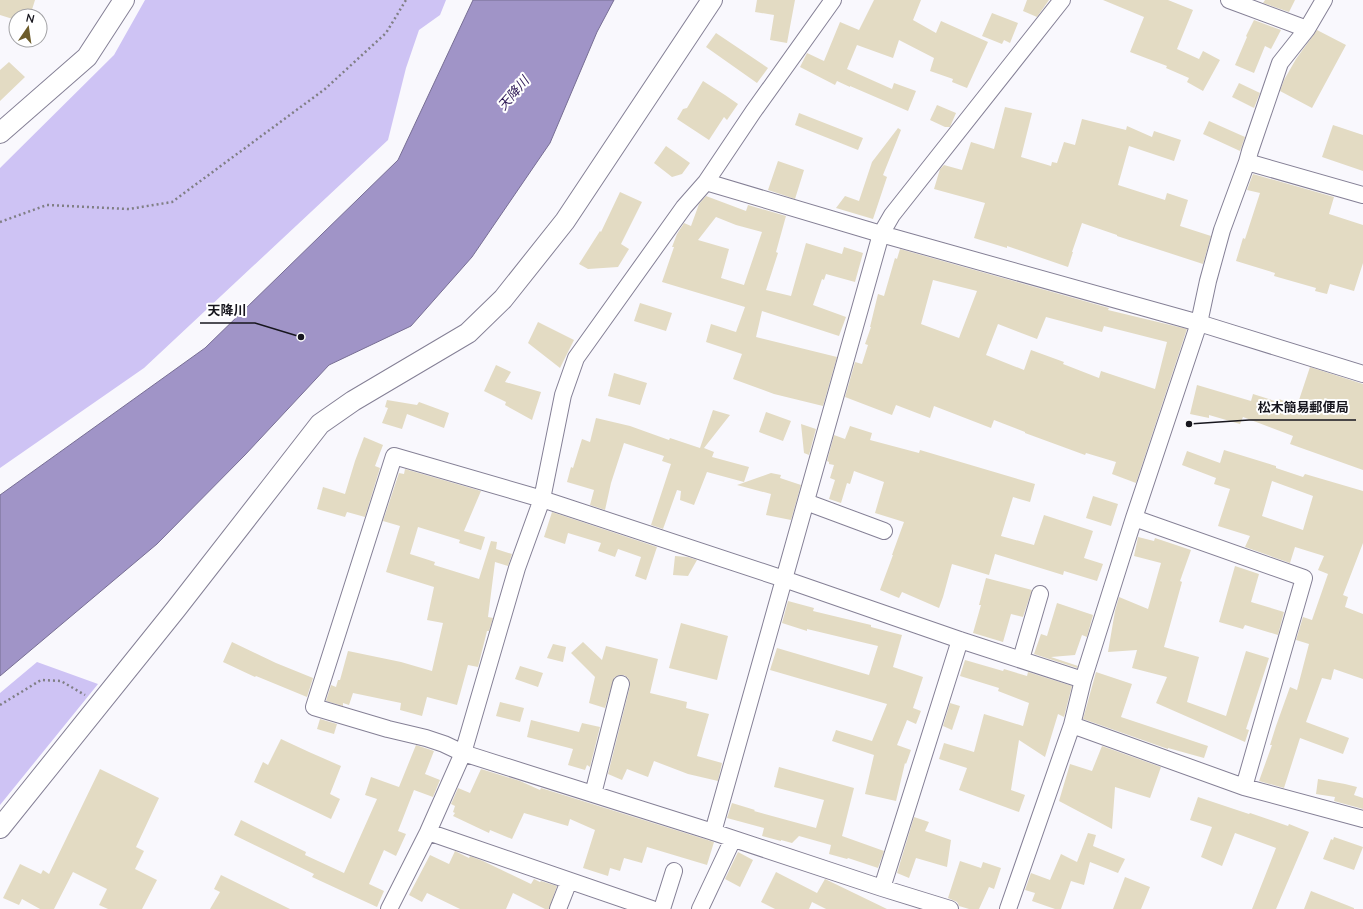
<svg xmlns="http://www.w3.org/2000/svg" width="1363" height="909" font-family="Lato,'Noto Sans JP',sans-serif">
<rect width="100%" height="100%" fill="#f9f8fd"/>
<path fill="#cec3f4" d="M145,0H446L440,15L419,30L406,68L388,140L144,368L0,468V168L114,55Z
M37,662L98,684L0,805V693Z"/>
<path fill="#a094c7" stroke="#776e94" d="M473,0H614L597,32L550,143L472,257L411,326L329,365L245,455L157,544L0,676V495L205,348L398,160Z"/>
<path fill="#e3dbc3" fill-rule="evenodd" d="M0,0H35L30,16H16V20L0,15Z
M757,0H795L787,43L770,40L774,15L755,12Z
M874,0H921L913,20L936,33L941,21L988,42L967,88L952,82L953,79L930,71L934,58L899,40L893,58L857,45L847,69L892,89L894,83L916,91L908,111L850,86V87L837,81L835,85L800,67L807,53L824,61L840,22L859,30Z
M1027,0H1049L1037,17L1023,11Z
M1103,0H1168L1193,10L1177,49L1199,59L1203,51L1220,60L1203,91L1187,82L1189,78L1166,68L1167,66L1130,52L1144,17Z
M1265,0H1295L1289,12L1263,3Z
M992,13L1018,23L1010,43L1004,40L1002,44L982,36Z
M1254,20L1281,30L1271,49L1265,46L1254,73L1235,65L1247,37L1246,36Z
M1317,30L1346,45L1312,108L1280,91L1284,80L1296,59Z
M716,33L768,68L757,83L706,47Z
M9,62L25,77L0,101V70Z
M703,81L725,95L738,104L727,120L724,117L709,140L677,119L683,109L687,108Z
M1239,83L1260,93L1254,108L1232,97Z
M937,105L956,113L950,127H945L930,120Z
M1005,107L1032,113L1021,157L1051,166L1052,162L1057,163L1064,142L1075,145L1082,119L1126,130L1127,126L1152,137L1154,131L1181,140L1174,161L1129,146L1118,185L1165,200L1167,193L1188,200L1180,226L1211,236L1203,264L1117,236V235L1082,223L1072,252H1073L1068,267L1007,246V248L974,238L985,203L934,189L940,169L944,165L962,170L971,142L994,149Z
M799,113L863,138L858,150L795,125Z
M1209,121L1245,137L1240,151L1203,134Z
M1333,125L1363,135V171L1322,157Z
M898,128L901,130L883,175L887,177L873,219L836,208L845,196L859,201L872,162Z
M666,146L690,163L682,174L672,177L654,163Z
M778,161L804,170L795,199L768,190Z
M1253,174L1334,197L1329,214L1363,225V263L1354,291L1330,284L1327,294L1315,291L1316,288L1274,276L1275,273L1236,261L1243,238L1245,239L1260,193L1247,190Z
M620,192L642,202L621,244L629,249L618,267L588,269L579,264L600,231L601,232Z
M706,196L746,211L748,205L786,216L776,252L778,253L766,290L791,296L806,243L842,254L844,247L863,253L855,282L826,274L824,280L822,279L813,305L846,317L839,336L762,311L756,337L837,357L823,406L774,394L733,379L742,354L706,342L711,324L736,332L745,307L662,282L674,247H672L677,234L684,223L691,226L699,204ZM716,217L736,225L762,232L744,285L721,278L729,249L698,240Z
M900,249L1109,308L1108,310L1187,329L1136,483L1112,474L1116,462L1086,453L1085,455L1025,433V432L994,420L991,428L934,406L930,418L896,405L892,415L845,397L855,362L862,364L868,345L865,344L871,327H870L878,294L884,296L895,258L897,259ZM933,280L977,291L959,338L921,324ZM1046,317L1102,332L1104,326L1167,342L1155,389L1101,371L1099,378L1063,364L1064,362L1031,350L1024,370L986,355L998,324L1037,339Z
M640,303L672,313L666,331L634,321Z
M538,322L574,340L560,368L528,343Z
M496,365L511,372L505,382L541,392L532,420L505,405L506,402L484,391Z
M1310,367L1363,384V470L1290,444L1293,436L1243,417L1240,424L1209,415V418L1190,414L1197,385L1251,401L1253,394L1278,402L1279,399L1297,406Z
M614,373L647,383L640,405L608,396Z
M387,400L417,405L419,402L449,413L444,428L407,414L402,429L382,423L388,408L385,407Z
M713,410L730,415L704,448L714,452L712,457L749,467L744,482L707,472L694,505L680,500L681,491L677,490L663,529L651,525L671,464L662,461L664,456L624,443L611,483L605,510L590,505L594,490L567,482L571,467L573,468L582,439L590,442L596,418L630,426L669,440L670,438L700,448Z
M766,412L791,421L783,441L759,432Z
M801,424L816,429L809,455L804,453Z
M850,426L872,433L870,440L919,453L920,450L1035,484L1030,502L1013,497L1001,536L1034,545L1044,515L1093,531L1084,558L1103,564L1097,581L1064,571L1063,575L995,554L989,575L952,564L943,597L939,608L902,592L899,598L880,590L893,555H892L904,522L875,513L884,482L854,471L850,484L847,483L841,503L829,499L835,480L830,478L834,465L829,464V462L827,461L834,435L845,439Z
M364,437L383,445L375,466L380,468L365,517L347,512L345,517L317,509L323,487L345,494L355,461Z
M1224,450L1276,466V468L1303,477L1305,474L1363,491V543L1343,595L1348,597L1345,607L1363,614V679L1334,669L1331,680L1322,678L1306,722L1349,738L1343,754L1300,738L1284,788L1259,781L1272,745H1270L1276,726L1290,687L1297,690L1309,644L1296,640L1303,617L1312,620L1328,574L1318,570L1324,556L1295,547L1290,563L1245,547L1250,536L1218,526L1230,489L1214,484L1216,478L1182,465L1187,451L1220,463ZM1272,481L1313,496L1303,530L1262,516Z
M405,469L481,491L464,531L485,537L481,550L459,543L460,540L418,527L410,554L435,562L434,565L479,579L491,541L497,542L496,549L512,554L508,566L495,562L488,617L493,618L489,631H487L478,667L468,665L457,705L427,697L422,716L400,710L401,703L353,693L349,705L343,703V706L326,701L331,685L336,687L338,680H340L348,651L401,662L432,671L443,623L427,620L434,587L386,572L400,526L383,521L399,473L404,474Z
M771,473L781,475L780,478L801,485L791,520L766,515L771,494L737,485Z
M1093,496L1118,504L1111,526L1086,518Z
M552,512L657,547L646,580L635,576L641,557L618,549L615,557L598,551L601,543L568,533L565,544L544,537Z
M1138,537L1154,541L1155,538L1191,550L1180,581L1182,582L1164,647L1199,657L1187,702L1226,716L1246,651L1269,658L1246,729L1249,730L1245,742L1156,703L1167,677L1132,668L1137,650L1108,652L1115,611L1119,597L1148,609L1161,563L1134,556Z
M675,556L688,557L697,560L688,576L673,575Z
M1235,566L1259,574L1251,602L1284,612L1278,635L1245,625L1243,629L1219,622Z
M986,578L1032,590L1023,617L1011,614L1003,642L973,633L981,605H979Z
M788,601L814,608L813,611L871,625V627L902,635L893,667L923,677L913,708L921,711L916,724L907,720L897,745L911,750L906,764L905,763L896,801L865,794L874,755L832,741L836,730L872,741L887,704L770,670L777,648L869,675L878,646L807,629V631L782,623Z
M1057,603L1093,615L1087,637L1082,635L1075,655L1051,657L1078,666L1077,668L1034,654L1041,634L1047,636Z
M681,623L728,636L717,680L669,668Z
M232,642L276,663L313,678L307,697L256,676L255,677L223,662Z
M583,642L602,660L606,646L658,659L650,693L687,702L686,708L709,714L697,756L722,763L718,781L688,774L654,761L648,777L627,769L622,780L608,774L630,686V682L628,678L624,675H619L614,678L605,708L589,703L595,677L571,653Z
M553,644L566,647L563,662L547,658Z
M965,660L1003,671L1004,669L1027,676L1028,672L1072,686L1064,717L1058,714L1045,757L1019,740L1011,790L1025,795L1019,812L959,790L967,768L939,759L944,743L974,752L984,714L1023,726L1029,703L998,691L999,688L960,676Z
M520,666L543,673L538,687L515,679Z
M1096,672L1132,684L1121,717L1208,746L1204,758L1168,748V749L1083,719Z
M500,702L524,708L520,722L496,716Z
M950,703L960,706L952,730L943,726Z
M320,719L337,724L334,734L317,729Z
M531,720L579,732L582,723L600,727L590,767L587,765L585,770L568,765L573,749L527,737Z
M281,739L309,752L341,766L330,794L340,799L331,819L254,782L263,762L268,765Z
M416,745L434,751L425,774L440,780L433,797L414,790L398,831L406,834L396,856L384,850L369,884L384,891L377,907L312,877L314,874L234,835L241,820L306,852L305,855L344,873L377,799L365,795L371,777L399,787Z
M1102,746L1161,767L1150,798L1115,787L1112,829L1059,801L1070,764L1092,771Z
M779,767L854,788L842,836L884,851L878,868L848,858L847,859L829,854L831,845L799,836L792,843L781,840V841L762,836L764,828L727,818L732,803L755,810L754,811L816,828L824,800L774,787Z
M100,769L159,798L136,847L144,851L135,869L157,880L142,909H108L99,905L107,889L73,872L54,909H40L22,899L19,905L3,898L20,864L41,874L43,870L49,874Z
M481,769L520,781L540,790L541,788L714,842L707,865L647,847L642,863L624,858L620,871L610,868L608,876L583,868L595,830L570,819L568,826L524,813L512,839L490,830L489,833L453,816L455,813L453,812L455,806L451,804L458,788L470,793Z
M1318,779L1345,784L1357,787L1354,795L1363,798V809L1334,801L1335,797L1316,794Z
M1198,797L1249,814L1250,813L1288,826L1289,824L1309,832L1276,909H1252L1276,848L1235,833L1222,866L1201,857L1212,827L1190,820Z
M914,817L929,822L925,831L951,840L947,867L916,858L909,878L897,873Z
M1088,833L1096,835L1093,846L1125,859L1118,873L1090,862L1084,885L1071,881L1061,909H1055L1032,901L1035,893L1025,890L1031,873L1050,880L1061,854L1077,862Z
M1334,837L1363,847L1354,870L1323,859L1331,839L1333,840Z
M455,851L469,858L470,856L483,861L531,884L534,879L540,882L541,881L557,886L549,909H545L513,893L506,909H460L427,893L422,902L409,895L430,855L449,864Z
M738,852L753,860L740,887L725,879Z
M960,861L981,868L983,862L1001,868L994,889L989,887L979,909H969L959,906L957,902L948,898Z
M776,872L817,893L825,879L887,909H826L812,902L809,909H775L761,902Z
M221,875L290,909H210L220,892L214,889Z
M1125,877L1150,887L1141,909H1113Z
M1311,891L1354,908V909H1304Z"/>
<g fill="none" stroke-linecap="round" stroke-linejoin="round">
<g stroke="#858096" stroke-width="18">
<path id="minor" d="M1229,0L1307,29
M1247,162L1363,195
M706,182L881,234L1199,323L1363,374
M806,502L884,531
M1134,518L1304,578L1244,787
M1021,659L1040,594
M1072,725L1244,787L1363,819
M593,794L621,684
M428,832L652,909
M713,832L881,234L892,215L1062,0
M882,888L960,640
M389,909L428,832L463,753L517,568L542,499L563,395L576,358L684,207L706,182L753,112L833,0
M558,909L569,881
M662,909L674,871
M700,909L733,839
M950,909L882,888L713,832L463,753L444,744L426,738L388,729L314,707L394,456L542,499L784,579L960,640L1083,680
M1008,909L1072,725L1083,680L1134,518L1199,323L1208,281L1222,230L1247,162L1250,151L1280,63L1307,29L1324,0"/>
</g>
<g stroke="#858096" stroke-width="22">
<path id="tertiary" d="M0,133L87,57L124,0
M0,828L176,609L320,424L353,401L468,333L503,299L565,221L712,0"/>
</g>
<path stroke="#807f85" stroke-width="2.5" stroke-dasharray="2 3" stroke-linecap="butt" d="M0,222L47,205L129,209L172,202L325,89L386,33L406,0
M0,705L41,680L61,681L85,695"/>
<use href="#minor" stroke="#fff" stroke-width="16"/>
<use href="#tertiary" stroke="#fff" stroke-width="20"/>
</g>
<g text-anchor="middle" dominant-baseline="central" stroke-width="4" stroke-linejoin="round" paint-order="stroke">
<g font-size="13" font-style="italic" fill="#2f1a57" stroke="#fff">
<text transform="translate(513 93) rotate(-49)">天降川</text>
</g>
</g>
<path fill="none" stroke="#17161e" stroke-width="1.5" d="M301 337L255 323H200M1189 424L1249 420H1356"/>
<g fill="#17161e" stroke="#fff" stroke-width="1.5">
<circle cx="301" cy="337" r="4"/>
<circle cx="1189" cy="424" r="4"/>
</g>
<g font-size="13" text-anchor="middle" font-weight="bold" fill="#17161e" stroke="#fff" stroke-width="4" stroke-linejoin="round" paint-order="stroke">
<text x="227" y="315">天降川</text>
<text x="1303" y="412">松木簡易郵便局</text>
</g>
<g transform="translate(28 28) rotate(13)"><circle r="19" fill="#ffffff" stroke="#a2a2a5"/>
<path d="M0-3L7 15L0 10L-7 15Z" fill="#6d5c2a"/>
<text y="-6" font-size="11" font-weight="bold" text-anchor="middle" fill="#17161e">N</text>
</g>
</svg>
